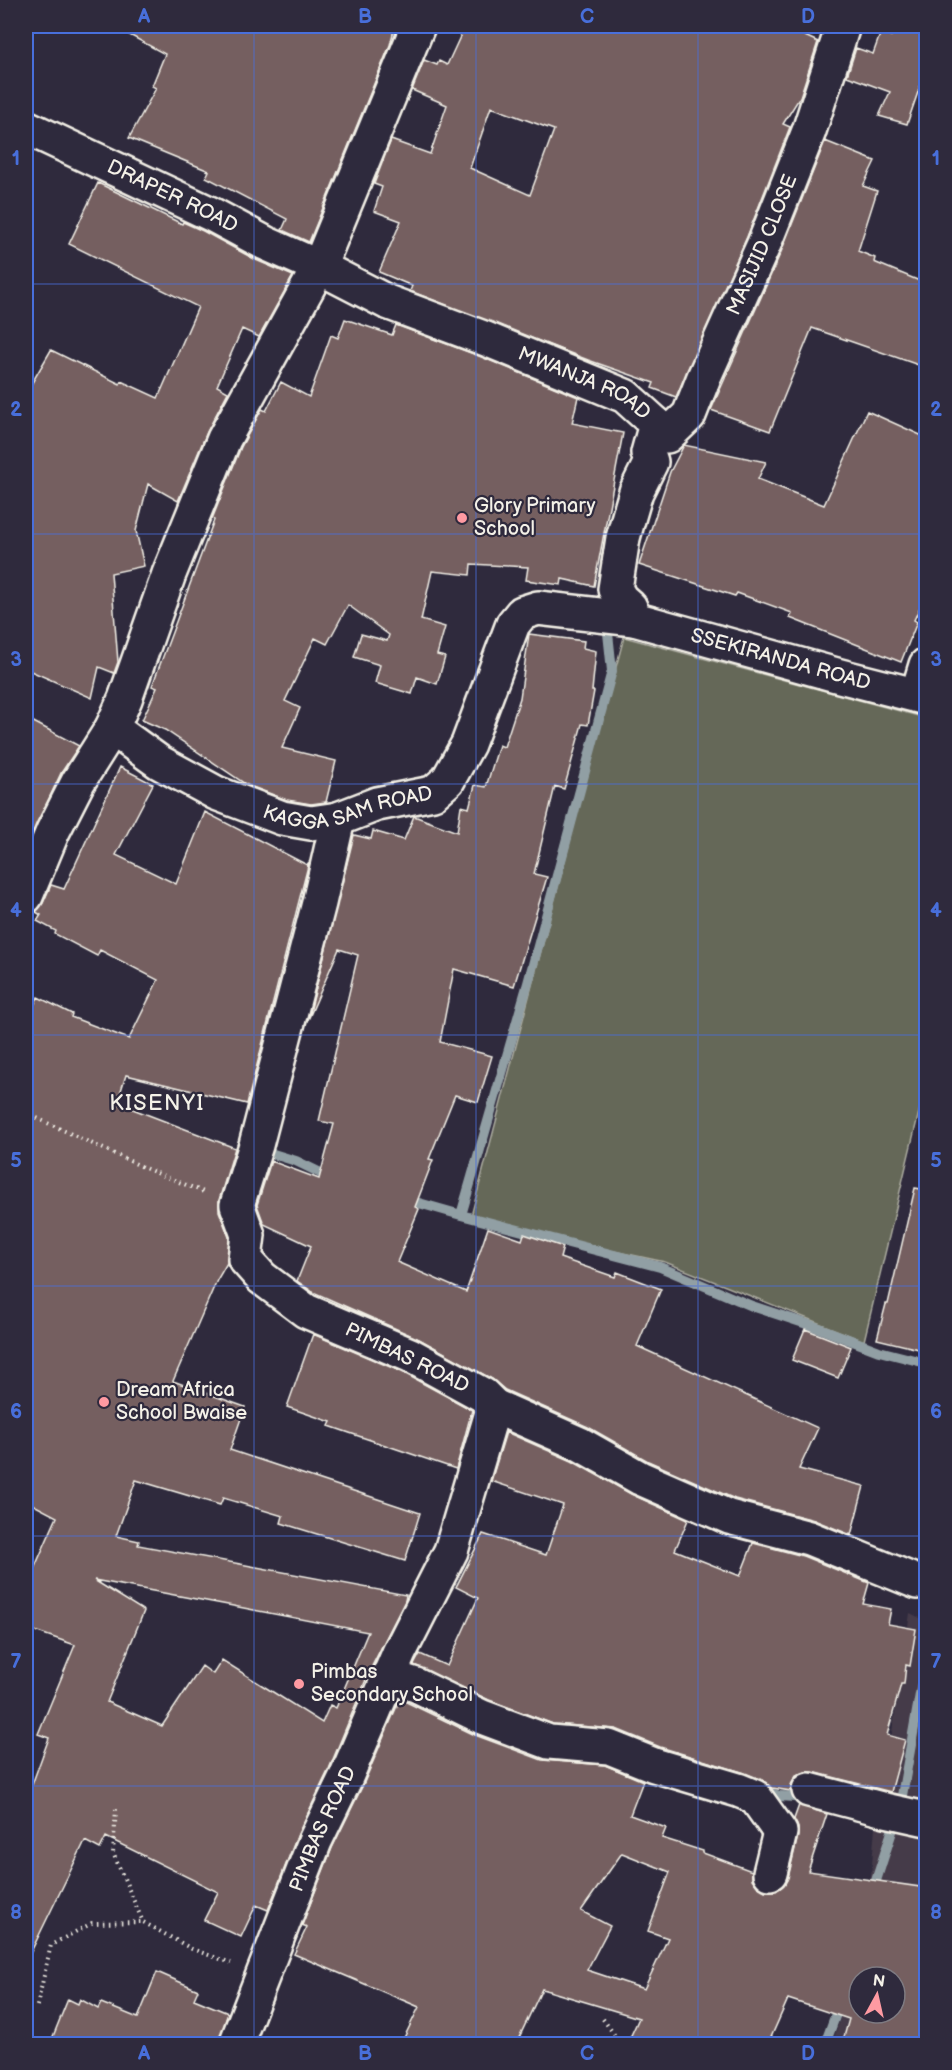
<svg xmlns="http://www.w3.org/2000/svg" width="952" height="2070" font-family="'Balsamiq Sans',sans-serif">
<rect width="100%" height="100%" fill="#2f2a3d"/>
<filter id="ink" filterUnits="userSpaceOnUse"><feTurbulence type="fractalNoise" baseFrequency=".0167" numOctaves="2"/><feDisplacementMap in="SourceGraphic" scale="12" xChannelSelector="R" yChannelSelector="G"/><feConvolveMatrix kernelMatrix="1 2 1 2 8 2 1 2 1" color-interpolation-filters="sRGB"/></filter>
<g filter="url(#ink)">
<path fill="#443a48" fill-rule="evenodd" d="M910,1613L926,1621V2044H832L866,1938L876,1814L892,1732ZM859,1977H895V2013H859Z"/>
<path fill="#656859" stroke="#acaca0" stroke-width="1.5" d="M624,637L926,718V1083L864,1341L665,1262L470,1220Z"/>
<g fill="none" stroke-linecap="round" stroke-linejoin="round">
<path stroke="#919fa4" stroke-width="10" d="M610,618L608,633L612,671L528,983L461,1215L660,1267L752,1306L819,1328L879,1351L926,1363
M261,1144L270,1153L296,1161L333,1179
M405,1199L461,1215
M762,1791L780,1796L808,1798
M872,1893L900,1807L926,1660
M825,2044L840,2003"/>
</g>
<path fill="#745f61" stroke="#f4f1e8" stroke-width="1.5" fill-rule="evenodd" d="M113,26H395L390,45L309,242L282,230L287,219L206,177L209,171L129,138L156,88L152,86L165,54Z
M465,26H783L818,42L800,97L783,124L790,127L747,237L676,397L652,388L654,383L588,360L410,291L412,286L379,272L401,221L374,211L382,187L374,184L391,140L430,154L447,105L412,90L424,60L437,65L439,61L447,65ZM491,107L554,130L530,195L470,168Z
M895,26H927V66L907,124L879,116L890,92L847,76L856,48L873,54L881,32L891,36Z
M825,141L875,161L863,186L877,191L858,251L875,258L874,262L927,284V368L812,328L770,431L711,410L781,252Z
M98,183L182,224L183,222L203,231L256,260L293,276L259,337L242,329L217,386L228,392L207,432L178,501L148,484L136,531L144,566L111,573L118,662L114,673L99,667L92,698L26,669V393L51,350L120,384L121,381L158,398L198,307L69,244Z
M345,319L392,335L396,325L479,356L578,397L572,423L623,433L594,586L562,579L561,585L526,580L528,567L471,564L470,575L432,571L421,620L445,627L437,655L445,657L437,684L417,677L412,694L375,683L380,665L354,657L361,634L387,641L389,635L348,605L327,644L315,638L285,701L300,708L282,748L336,761L326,802L311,804L287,800L247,785L165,730L142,720L157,688L152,686L214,520L212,519L241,447L262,409L266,411L281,382L309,397L331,335L338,338Z
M867,411L927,438V592L914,620L917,622L901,662L790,618L792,613L737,593L735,596L639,565L670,472L684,445L766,462L758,479L824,505Z
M529,634L584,641L583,648L596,651L592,691H594L588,725L582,724L564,789L555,786L534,874L547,877L514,986L454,969L440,1042L492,1056L478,1102L455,1095L429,1159L433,1160L415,1207L419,1209L397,1262L466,1292L488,1228L522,1240L524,1234L563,1247L560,1258L615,1277L617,1272L661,1289L637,1346L818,1428L799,1469L864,1486L851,1535L814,1520L735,1499L648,1461L588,1427L505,1390L492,1379L419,1339L313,1292L297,1281L311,1246L264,1224L257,1205L271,1161L319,1179L334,1124L319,1121L358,955L339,949L308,1020L354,835L371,839L373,831L404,840L414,816L457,832L461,806L469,808L475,785L486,787L499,745L504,747L520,698Z
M26,718L79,746L61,773L26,848Z
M120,767L153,784L116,855L176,884L205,812L307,865L309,862L247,1104L126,1075L117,1103L235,1148L219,1200V1211L229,1237L227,1263L217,1280L173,1381L245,1407L230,1450L420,1513L405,1561L281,1523L283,1516L223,1498L220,1505L136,1480L116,1536L139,1541L138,1545L406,1595L405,1601L370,1670L329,1769L298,1834L268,1910L256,1905L241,1937L204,1920L218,1892L106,1837L100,1849L85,1841L26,1962V1801L49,1738L38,1734L75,1645L26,1628V1587L57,1517L26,1501V1022L38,997L72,1014L71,1017L129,1039L158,980L100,950L97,956L55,934L56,931L37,921L41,915L36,912L43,903L51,885L64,889ZM94,1580L228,1605L368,1632L336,1708L330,1705L322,1723L222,1660L213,1674L202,1666L162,1726L107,1702L144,1611Z
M915,1188L927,1190V1351L877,1339L886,1304H888Z
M805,1329L851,1347L838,1378L792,1360Z
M313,1334L402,1372L472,1410L456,1469L329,1426L331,1422L287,1407Z
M506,1432L572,1461L631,1494L688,1520L675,1550L740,1576L753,1543L803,1556L869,1583L863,1604L891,1609L888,1624L916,1629L910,1666L906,1665L904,1684H901L887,1735L905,1740L891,1792L813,1772H805L796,1776L791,1785V1791L772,1788L762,1780L745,1773L660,1747L616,1729L553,1724L489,1700L414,1665L420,1654L447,1666L478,1598L456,1587L483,1534L546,1555L563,1505L491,1481Z
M400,1699L475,1735L542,1760L605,1765L643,1781L630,1815L666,1828L662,1838L703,1851V1853L752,1871V1879L757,1886L765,1891H776L784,1885L788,1878L798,1836V1828L794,1819L799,1805L827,1814L808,1871L927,1888V2044H842L849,2019L788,1999L768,2044H627L639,2018L542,1989L516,2044H401L419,2007L294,1954L307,1927L302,1925L332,1848L363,1785ZM622,1853L670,1872L648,1931L668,1938L644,1989L587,1970L610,1926L581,1911ZM859,1977H895V2013H859Z
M157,1972L198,1990L194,1999L228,2013L218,2044H50L68,1999L78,2004L80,1999L98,2009L101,2003L138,2018Z"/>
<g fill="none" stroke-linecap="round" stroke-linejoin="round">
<g stroke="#f4f1e8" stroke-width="38">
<g id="minor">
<path id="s1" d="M26,127L211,214L265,243L319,267L387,302L486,339L625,396L656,424L648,453L651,462L636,492L629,516L623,538L615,589L621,599L630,607L634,619"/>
<path id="s2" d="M656,424L667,436L689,415L704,377L764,244L809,131L843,26"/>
<path d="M917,695L926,665"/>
<path id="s3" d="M112,728L159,762L216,793L282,818L311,823L338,819L377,804L433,793L448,780L468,744L513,624L522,613L538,608L634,619L840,676L926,698"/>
<path d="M26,896L53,831L78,782L112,728L125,699L169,574L224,439L319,267L418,26"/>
<path d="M494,1406L580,1444L640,1478L729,1517L809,1538L917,1582"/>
<path d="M388,1676L416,1685L482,1717L549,1742L609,1747L654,1765L738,1790L755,1797L780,1832L770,1873"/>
<path d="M809,1790L885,1810L926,1819"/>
<path id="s4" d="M236,2044L315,1841L346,1777L399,1653L451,1551L494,1406L483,1395L410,1355L306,1311L262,1278L245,1259L248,1235L237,1205L256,1145L319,903L338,819"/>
</g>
</g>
<path stroke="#f4f1e8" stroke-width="4" stroke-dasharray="1.5 4.5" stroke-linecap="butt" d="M26,1113L147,1169L206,1193
M116,1809L113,1853L143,1922L192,1949L231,1963
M37,2006L51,1945L92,1923L143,1922
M603,2019L621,2044"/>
<use href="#minor" stroke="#2f2a3d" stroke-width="33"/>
</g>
</g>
<path fill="none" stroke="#486fdb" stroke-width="1.5" stroke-opacity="0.55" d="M254,26V2044M476,26V2044M698,26V2044M26,284H926M26,534H926M26,784H926M26,1035H926M26,1286H926M26,1536H926M26,1786H926"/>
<g fill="#ff9aa2" stroke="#2f2a3d" stroke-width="2">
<circle cx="462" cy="518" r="6"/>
<circle cx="104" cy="1402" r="6"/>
<circle cx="299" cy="1684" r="6"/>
</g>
<g text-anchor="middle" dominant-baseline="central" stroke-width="4.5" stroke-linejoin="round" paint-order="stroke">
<g font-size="20" fill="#f4f1e8" stroke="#2f2a3d">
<text stroke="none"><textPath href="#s1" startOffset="162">DRAPER ROAD</textPath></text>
<text stroke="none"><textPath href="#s2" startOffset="232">MASIJID CLOSE</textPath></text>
<text stroke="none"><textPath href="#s1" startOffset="615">MWANJA ROAD</textPath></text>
<text stroke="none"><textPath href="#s3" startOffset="818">SSEKIRANDA ROAD</textPath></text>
<text stroke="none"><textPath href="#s3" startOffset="261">KAGGA SAM ROAD</textPath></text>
<text transform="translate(407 1358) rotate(26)">PIMBAS ROAD</text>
<text stroke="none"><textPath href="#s4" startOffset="232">PIMBAS ROAD</textPath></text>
</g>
<g font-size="20" fill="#f4f1e8" stroke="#2f2a3d" text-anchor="start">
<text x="474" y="506">Glory Primary<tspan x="474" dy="23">School</tspan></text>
<text x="116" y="1390">Dream Africa<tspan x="116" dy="23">School Bwaise</tspan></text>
<text x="311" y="1672">Pimbas<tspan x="311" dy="23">Secondary School</tspan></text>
</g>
<g font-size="22" letter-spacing="1.5" fill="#f4f1e8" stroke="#2f2a3d">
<text x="157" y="1103">KISENYI</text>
</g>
</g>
<rect width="952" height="2070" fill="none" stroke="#2f2a3d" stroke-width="66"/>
<g transform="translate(877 1995) rotate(8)"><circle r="28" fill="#2f2a3d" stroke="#7e7a81" stroke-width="1.5"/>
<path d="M0-4.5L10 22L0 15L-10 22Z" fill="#ff9aa2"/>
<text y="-9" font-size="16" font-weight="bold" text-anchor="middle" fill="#f4f1e8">N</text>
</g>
<rect x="33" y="33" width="886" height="2004" fill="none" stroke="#486fdb" stroke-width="2"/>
<g font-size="20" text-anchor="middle" font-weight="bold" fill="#486fdb">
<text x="144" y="23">A</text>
<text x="365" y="23">B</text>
<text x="587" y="23">C</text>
<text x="808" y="23">D</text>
<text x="16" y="165">1</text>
<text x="936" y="165">1</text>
<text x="16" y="416">2</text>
<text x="936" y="416">2</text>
<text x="16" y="666">3</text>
<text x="936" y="666">3</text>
<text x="16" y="917">4</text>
<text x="936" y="917">4</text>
<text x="16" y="1167">5</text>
<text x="936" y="1167">5</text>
<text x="16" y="1418">6</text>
<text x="936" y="1418">6</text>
<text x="16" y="1668">7</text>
<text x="936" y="1668">7</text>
<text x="16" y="1919">8</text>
<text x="936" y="1919">8</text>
<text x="144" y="2060">A</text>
<text x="365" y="2060">B</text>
<text x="587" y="2060">C</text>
<text x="808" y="2060">D</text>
</g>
</svg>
